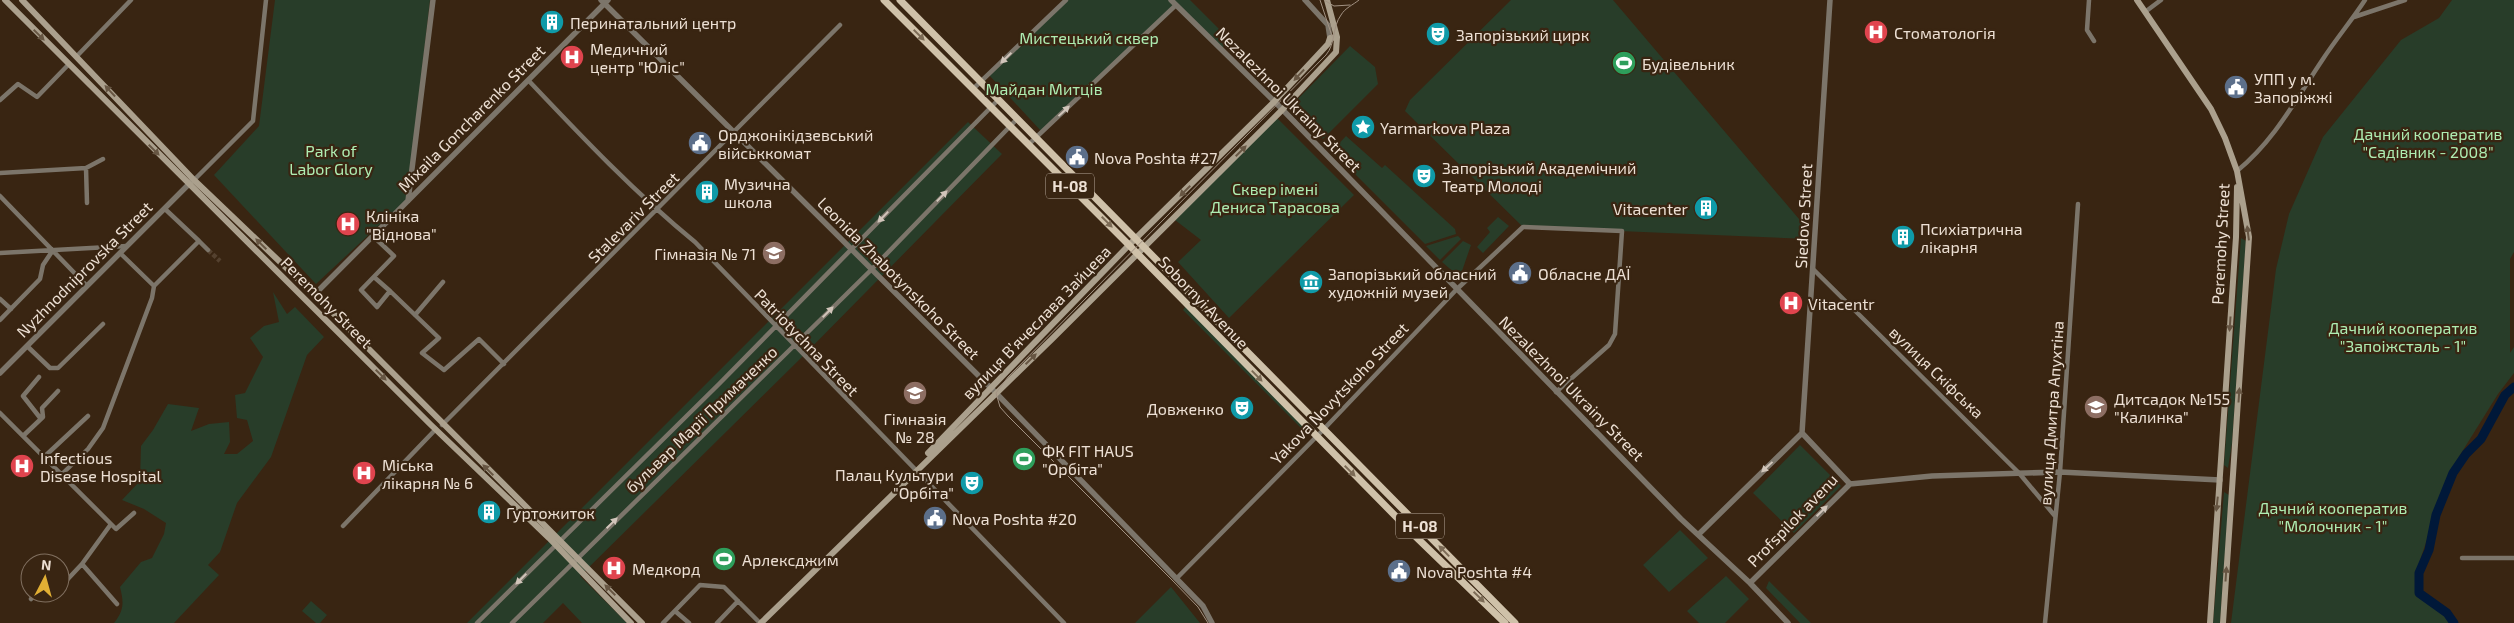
<svg xmlns="http://www.w3.org/2000/svg" width="2514" height="623" font-family="'Exo 2',sans-serif">
<rect width="100%" height="100%" fill="#392512"/>
<path fill="#283d29" d="M275,0H430L407,199L316,284L214,175L259,126Z
M1066,0H1171L1176,5L1042,132L988,74Z
M1174,0H1190L1230,40L1222,48Z
M1511,0H1613L1810,232L1809,239L1523,227L1405,111L1410,100Z
M2452,0H2514V252L2510,259V353L2514,347V373L2498,394L2450,471L2416,572L2415,594L2443,614L2450,623H2231L2276,269L2289,214L2323,137L2401,40L2439,18Z
M1350,46L1375,67L1378,84L1323,139L1291,106Z
M1277,118L1354,195L1229,318L1178,262L1201,240L1175,220Z
M968,122L1002,154L800,359L580,576L627,623H582L563,603L543,623H467Z
M1346,136L1382,168L1385,165L1455,229L1456,234L1425,244L1332,151Z
M1498,217L1509,226L1483,253L1477,247L1490,232L1487,228Z
M1458,236L1461,239L1440,260L1426,246Z
M2241,238L2246,241L2232,443L2228,468L2224,465Z
M1463,241L1471,245L1462,271L1456,274L1442,262Z
M273,292L287,314L295,307L324,337L307,355L271,457L237,503L220,552L208,565L219,575L174,623H114C124,610 124,603 120,587L141,562L152,558L164,534L166,523L144,509L122,500L140,481L141,446L153,430L168,404L199,408L191,431L209,424L229,422L230,442L224,454H237L253,441L247,420L237,418L235,395L245,393L263,357L250,338L264,326L279,322Z
M1186,306L1307,430L1305,432L1183,310Z
M1800,445L1841,486L1794,533L1753,493Z
M2224,492L2229,495L2220,623H2213Z
M1680,530L1708,558L1669,592L1643,565Z
M1726,576L1749,599L1725,623H1699L1687,611Z
M1769,581L1811,623H1800L1766,588Z
M1171,587L1200,623H1135Z
M311,601L327,615L320,623H316L302,611Z"/>
<g fill="none" stroke-linecap="round" stroke-linejoin="round">
<path stroke="#001839" stroke-width="9" d="M2454,623L2447,613L2419,593V573L2429,550L2436,515L2453,473L2466,454L2481,439L2505,395L2514,387"/>
<path stroke="#54412f" stroke-width="4.5" stroke-dasharray="4.5 2" stroke-linecap="butt" d="M208,250L220,261"/>
<path stroke="#7c756a" stroke-width="4.5" d="M2089,0L2087,30L2094,41
M2145,12L2161,0
M2354,17L2405,0
M77,56L131,0
M529,81C582,137 635,193 695,242L1064,623
M973,89L1066,0
M0,100L18,84L37,97L69,64
M1028,145L1176,5
M86,168L87,203
M2237,171C2275,140 2296,99 2323,59C2336,39 2352,20 2365,0
M0,173L86,168L103,159
M194,180L253,121L266,0
M0,196L87,286
M374,237L394,256L361,290L377,307L390,291L439,338L422,353L444,370L479,339L504,364
M199,241L208,250
M0,253L127,246
M120,253L154,286L199,241L165,209
M1814,270L2019,473L2055,516
M374,277L390,291
M0,299L11,309
M415,315L443,282
M0,320L40,279L43,265L53,250
M27,346L50,368H58L103,324
M39,377L23,396L41,419
M0,413L111,524L82,564L117,604
M442,425L840,25
M23,436L43,417L42,408L58,391
M44,457L88,416
M62,474L88,449L103,428L152,298L154,286
M111,524L116,529L134,513
M343,526L436,429
M2462,558H2514
M60,576L66,581L82,564
M1176,579L1323,430L1456,290L1523,227L1622,231L1615,334L1609,345L1556,392
M31,599L36,593
M675,611L689,623
M477,623L719,384L999,99
M512,623L871,270L1017,119
M663,623L700,585L724,587L759,622
M717,623L738,601
M2045,623L2060,472L2078,204"/>
<path stroke="#7c756a" stroke-width="5.5" d="M601,0L996,393L1203,606L1212,623
M1171,0L1278,105L1681,519L1750,583L1788,623
M1305,0L1328,25L1330,38
M408,201L433,0
M315,294L608,0
M0,373L191,182
M1802,433L1830,0
M1850,484L1932,476L2060,472L2220,480
M1699,534L1802,433
M1750,583L1850,484L1802,433"/>
<path stroke="#aba08d" stroke-width="6" d="M5,0L430,424L549,538L631,623
M22,0L194,180L320,300L642,623
M2137,0L2211,109L2225,138L2237,171L2249,237L2223,623
M928,453L1129,245L1274,102L1328,44L1330,38L1337,37
M761,623L1052,339L1282,110L1336,52L1337,37L1327,0
M2210,623L2236,237L2237,187"/>
<path stroke="#cfc1a9" stroke-width="7" d="M884,0L1125,241L1415,536L1505,623
M900,0L1515,623"/>
<path stroke="#a29283" stroke-width="1" d="M1320,0L1332,36
M1324,0L1334,6L1350,5
M1208,623L1198,607L1173,581L1008,416L1000,407L996,393L1008,377L1326,55C1336,43 1332,27 1341,15C1345,8 1353,5 1359,0"/>
</g>
<defs><path id="oneway-solid" d="M-6-.8H1V-3.2L6.5 0L1 3.2V.8H-6Z" transform="scale(1.25)"/></defs>
<g fill="#675643">
<use href="#oneway-solid" transform="translate(39 35) rotate(45)"/>
<use href="#oneway-solid" transform="translate(1299 75) rotate(133)"/>
<use href="#oneway-solid" transform="translate(110 91) rotate(-133)"/>
<use href="#oneway-solid" transform="translate(154 150) rotate(45)"/>
<use href="#oneway-solid" transform="translate(1241 151) rotate(-45)"/>
<use href="#oneway-solid" transform="translate(1185 191) rotate(135)"/>
<use href="#oneway-solid" transform="translate(2248 233) rotate(-97)"/>
<use href="#oneway-solid" transform="translate(261 244) rotate(-136)"/>
<use href="#oneway-solid" transform="translate(2230 324) rotate(94)"/>
<use href="#oneway-solid" transform="translate(1031 359) rotate(-44)"/>
<use href="#oneway-solid" transform="translate(381 375) rotate(45)"/>
<use href="#oneway-solid" transform="translate(2239 395) rotate(-86)"/>
<use href="#oneway-solid" transform="translate(488 470) rotate(-135)"/>
<use href="#oneway-solid" transform="translate(2217 504) rotate(96)"/>
<use href="#oneway-solid" transform="translate(2226 574) rotate(-86)"/>
<use href="#oneway-solid" transform="translate(610 590) rotate(-135)"/>
</g>
<g fill="#7c6b56">
<use href="#oneway-solid" transform="translate(919 35) rotate(45)"/>
<use href="#oneway-solid" transform="translate(1107 222) rotate(45)"/>
<use href="#oneway-solid" transform="translate(1257 376) rotate(46)"/>
<use href="#oneway-solid" transform="translate(1350 471) rotate(45)"/>
<use href="#oneway-solid" transform="translate(1444 551) rotate(-134)"/>
<use href="#oneway-solid" transform="translate(1479 597) rotate(44)"/>
</g>
<g fill="#d1c5ba">
<use href="#oneway-solid" transform="translate(1006 58) rotate(136)"/>
<use href="#oneway-solid" transform="translate(1064 111) rotate(-43)"/>
<use href="#oneway-solid" transform="translate(942 196) rotate(-46)"/>
<use href="#oneway-solid" transform="translate(883 217) rotate(134)"/>
<use href="#oneway-solid" transform="translate(828 312) rotate(-45)"/>
<use href="#oneway-solid" transform="translate(1767 467) rotate(137)"/>
<use href="#oneway-solid" transform="translate(1822 511) rotate(-44)"/>
<use href="#oneway-solid" transform="translate(612 523) rotate(-44)"/>
<use href="#oneway-solid" transform="translate(521 579) rotate(135)"/>
</g>
<defs>
<g id="building-disc" transform="scale(1.25)"><circle r="9.5" fill="#0f9aa8" stroke="#392512"/><path d="M-4-6H4V6H1V3H-1V6H-4ZM-2.5-4.3h1.7v1.8h-1.7ZM.8-4.3h1.7v1.8H.8ZM-2.5-1h1.7V.8h-1.7ZM.8-1h1.7V.8H.8Z" fill="#fff"/></g>
<g id="hospital-disc" transform="scale(1.25)"><circle r="9.5" fill="#e0444e" stroke="#392512"/><path d="M-5-5h3v3.5h4V-5h3V5h-3V1.5h-4V5h-3Z" fill="#fff"/></g>
<g id="theatre-disc" transform="scale(1.25)"><circle r="9.5" fill="#0f9aa8" stroke="#392512"/><path d="M-5-5.5Q0-4 5-5.5V0Q5 5 0 6Q-5 5-5 0ZM-3.3-2.5H-1v1.5H-3.3ZM1-2.5H3.3v1.5H1ZM-2.8 1Q0 5.5 2.8 1Z" fill="#fff"/></g>
<g id="stadium-disc" transform="scale(1.25)"><circle r="9.5" fill="#2e9e5b" stroke="#392512"/><path d="M0-5a6.5 5 0 1 0 0 10a6.5 5 0 1 0 0-10ZM-3.5-1.8h7v3.6h-7Z" fill="#fff"/></g>
<g id="civic-disc" transform="scale(1.25)"><circle r="9.5" fill="#5c6f8a" stroke="#392512"/><path d="M-.6-6.5H3V-4.5H.6V-3L4-1V1h2V6H-6V1h2V-1L-.6-3ZM-1.2 2.5V6h2.4V2.5Z" fill="#fff"/></g>
<g id="sight-disc" transform="scale(1.25)"><circle r="9.5" fill="#0f9aa8" stroke="#392512"/><path d="M0-6L1.8-2.2L6-1.7L2.9 1.2L3.7 5.4L0 3.3L-3.7 5.4L-2.9 1.2L-6-1.7L-1.8-2.2Z" fill="#fff"/></g>
<g id="school-disc" transform="scale(1.25)"><circle r="9.5" fill="#8d6e63" stroke="#392512"/><path d="M0-5L7-2L0 1L-7-2ZM-4 1L0 2.5L4 1V4Q0 6-4 4Z" fill="#fff"/></g>
<g id="museum-disc" transform="scale(1.25)"><circle r="9.5" fill="#0f9aa8" stroke="#392512"/><path d="M0-6L6-3V-2H-6V-3ZM-5-1h2V3h-2ZM-1-1h2V3h-2ZM3-1h2V3H3ZM-6 4H6V6H-6Z" fill="#fff"/></g>
</defs>
<g fill-rule="evenodd">
<use href="#building-disc" x="552" y="22"/>
<use href="#hospital-disc" x="1876" y="32"/>
<use href="#theatre-disc" x="1438" y="34"/>
<use href="#hospital-disc" x="572" y="57"/>
<use href="#stadium-disc" x="1624" y="63"/>
<use href="#civic-disc" x="2236" y="87"/>
<use href="#sight-disc" x="1363" y="127"/>
<use href="#civic-disc" x="700" y="143"/>
<use href="#civic-disc" x="1077" y="157"/>
<use href="#theatre-disc" x="1424" y="176"/>
<use href="#building-disc" x="707" y="192"/>
<use href="#building-disc" x="1706" y="208"/>
<use href="#hospital-disc" x="348" y="224"/>
<use href="#building-disc" x="1903" y="237"/>
<use href="#school-disc" x="774" y="253"/>
<use href="#civic-disc" x="1520" y="273"/>
<use href="#museum-disc" x="1311" y="282"/>
<use href="#hospital-disc" x="1791" y="303"/>
<use href="#school-disc" x="915" y="393"/>
<use href="#school-disc" x="2096" y="407"/>
<use href="#theatre-disc" x="1242" y="408"/>
<use href="#stadium-disc" x="1024" y="459"/>
<use href="#hospital-disc" x="22" y="466"/>
<use href="#hospital-disc" x="364" y="473"/>
<use href="#theatre-disc" x="972" y="483"/>
<use href="#building-disc" x="489" y="512"/>
<use href="#civic-disc" x="935" y="518"/>
<use href="#stadium-disc" x="724" y="559"/>
<use href="#hospital-disc" x="614" y="568"/>
<use href="#civic-disc" x="1399" y="571"/>
</g>
<g text-anchor="middle" dominant-baseline="central" stroke-width="4.5" stroke-linejoin="round" paint-order="stroke">
<g fill="#392512" stroke="#b7a89a" stroke-width="1">
<rect x="1046" y="173.5" width="48" height="25" rx="4"/>
<rect x="1396" y="513.5" width="48" height="25" rx="4"/>
</g>
<g font-size="15" font-weight="bold" fill="#ede0d4">
<text x="1070" y="186">Н-08</text>
<text x="1420" y="526">Н-08</text>
</g>
<g font-size="16" fill="#ede0d4" stroke="#392512" text-anchor="start">
<text x="570" y="22">Перинатальний центр</text>
<text x="1894" y="32">Стоматологія</text>
<text x="1456" y="34">Запорізький цирк</text>
<text x="590" y="48">Медичний<tspan x="590" dy="18">центр "Юліс"</tspan></text>
<text x="1642" y="63">Будівельник</text>
<text x="2254" y="78">УПП у м.<tspan x="2254" dy="18">Запоріжжі</tspan></text>
<text x="1380" y="127">Yarmarkova Plaza</text>
<text x="718" y="134">Орджонікідзевський<tspan x="718" dy="18">військкомат</tspan></text>
<text x="1094" y="157">Nova Poshta #27</text>
<text x="1442" y="167">Запорізький Академічний<tspan x="1442" dy="18">Театр Молоді</tspan></text>
<text x="724" y="183">Музична<tspan x="724" dy="18">школа</tspan></text>
<text x="1688" y="208" text-anchor="end">Vitacenter</text>
<text x="366" y="215">Клініка<tspan x="366" dy="18">"Віднова"</tspan></text>
<text x="1920" y="228">Психіатрична<tspan x="1920" dy="18">лікарня</tspan></text>
<text x="756" y="253" text-anchor="end">Гімназія № 71</text>
<text x="1328" y="273">Запорізький обласний<tspan x="1328" dy="18">художній музей</tspan></text>
<text x="1538" y="273">Обласне ДАЇ</text>
<text x="1808" y="303">Vitacentr</text>
<text x="2114" y="398">Дитсадок №155<tspan x="2114" dy="18">"Калинка"</tspan></text>
<text x="1224" y="408" text-anchor="end">Довженко</text>
<text x="915" y="418" text-anchor="middle">Гімназія<tspan x="915" dy="18">№ 28</tspan></text>
<text x="1042" y="450">ФК FIT HAUS<tspan x="1042" dy="18">"Орбіта"</tspan></text>
<text x="40" y="457">Infectious<tspan x="40" dy="18">Disease Hospital</tspan></text>
<text x="382" y="464">Мiська<tspan x="382" dy="18">лiкарня № 6</tspan></text>
<text x="954" y="474" text-anchor="end">Палац Культури<tspan x="954" dy="18">"Орбіта"</tspan></text>
<text x="506" y="512">Гуртожиток</text>
<text x="952" y="518">Nova Poshta #20</text>
<text x="742" y="559">Арлексджим</text>
<text x="632" y="568">Медкорд</text>
<text x="1416" y="571">Nova Poshta #4</text>
</g>
<g font-size="16" fill="#aeedb2" stroke="#392512">
<text x="1089" y="37">Мистецький сквер</text>
<text x="1044" y="88">Майдан Митців</text>
<text x="2428" y="133">Дачний кооператив<tspan x="2428" dy="18">"Садівник - 2008"</tspan></text>
<text x="331" y="150">Park of<tspan x="331" dy="18">Labor Glory</tspan></text>
<text x="1275" y="188">Сквер імені<tspan x="1275" dy="18">Дениса Тарасова</tspan></text>
<text x="2403" y="327">Дачний кооператив<tspan x="2403" dy="18">"Запоіжсталь - 1"</tspan></text>
<text x="2333" y="507">Дачний кооператив<tspan x="2333" dy="18">"Молочник - 1"</tspan></text>
</g>
<g font-size="16" fill="#ede0d4" stroke="#392512">
<text transform="translate(1289 99) rotate(45)">Nezalezhnoi Ukrainy Street</text>
<text transform="translate(471 118) rotate(-45)">Mixaila Goncharenko Street</text>
<text transform="translate(1803 216) rotate(-87)">Siedova Street</text>
<text transform="translate(633 217) rotate(-45)">Stalevariv Street</text>
<text transform="translate(2220 244) rotate(-87)">Peremohy Street</text>
<text transform="translate(84 269) rotate(-45)">Nyzhnodniprovska Street</text>
<text transform="translate(899 278) rotate(45)">Leonida Zhabotynskoho Street</text>
<text transform="translate(327 302) rotate(45)">Peremohy Street</text>
<text transform="translate(1204 302) rotate(46)">Sobornyi Avenue</text>
<text transform="translate(1036 322) rotate(-46)">вулиця Вʼячеслава Зайцева</text>
<text transform="translate(807 342) rotate(46)">Patriotychna Street</text>
<text transform="translate(1937 372) rotate(44)">вулиця Скіфська</text>
<text transform="translate(1572 388) rotate(45)">Nezalezhnoi Ukrainy Street</text>
<text transform="translate(1339 393) rotate(-46)">Yakova Novytskoho Street</text>
<text transform="translate(2051 413) rotate(-86)">вулиця Дмитра Апухтіна</text>
<text transform="translate(701 419) rotate(-44)">бульвар Марії Примаченко</text>
<text transform="translate(1792 520) rotate(-46)">Profspilok avenu</text>
</g>
</g>
<g transform="translate(45 578) rotate(6)"><circle r="24" fill="#392512" stroke="#817060"/>
<path d="M0-4L9 19L0 12L-9 19Z" fill="#e1af34"/>
<text y="-8" font-size="14" font-weight="bold" text-anchor="middle" fill="#ede0d4">N</text>
</g>
</svg>
